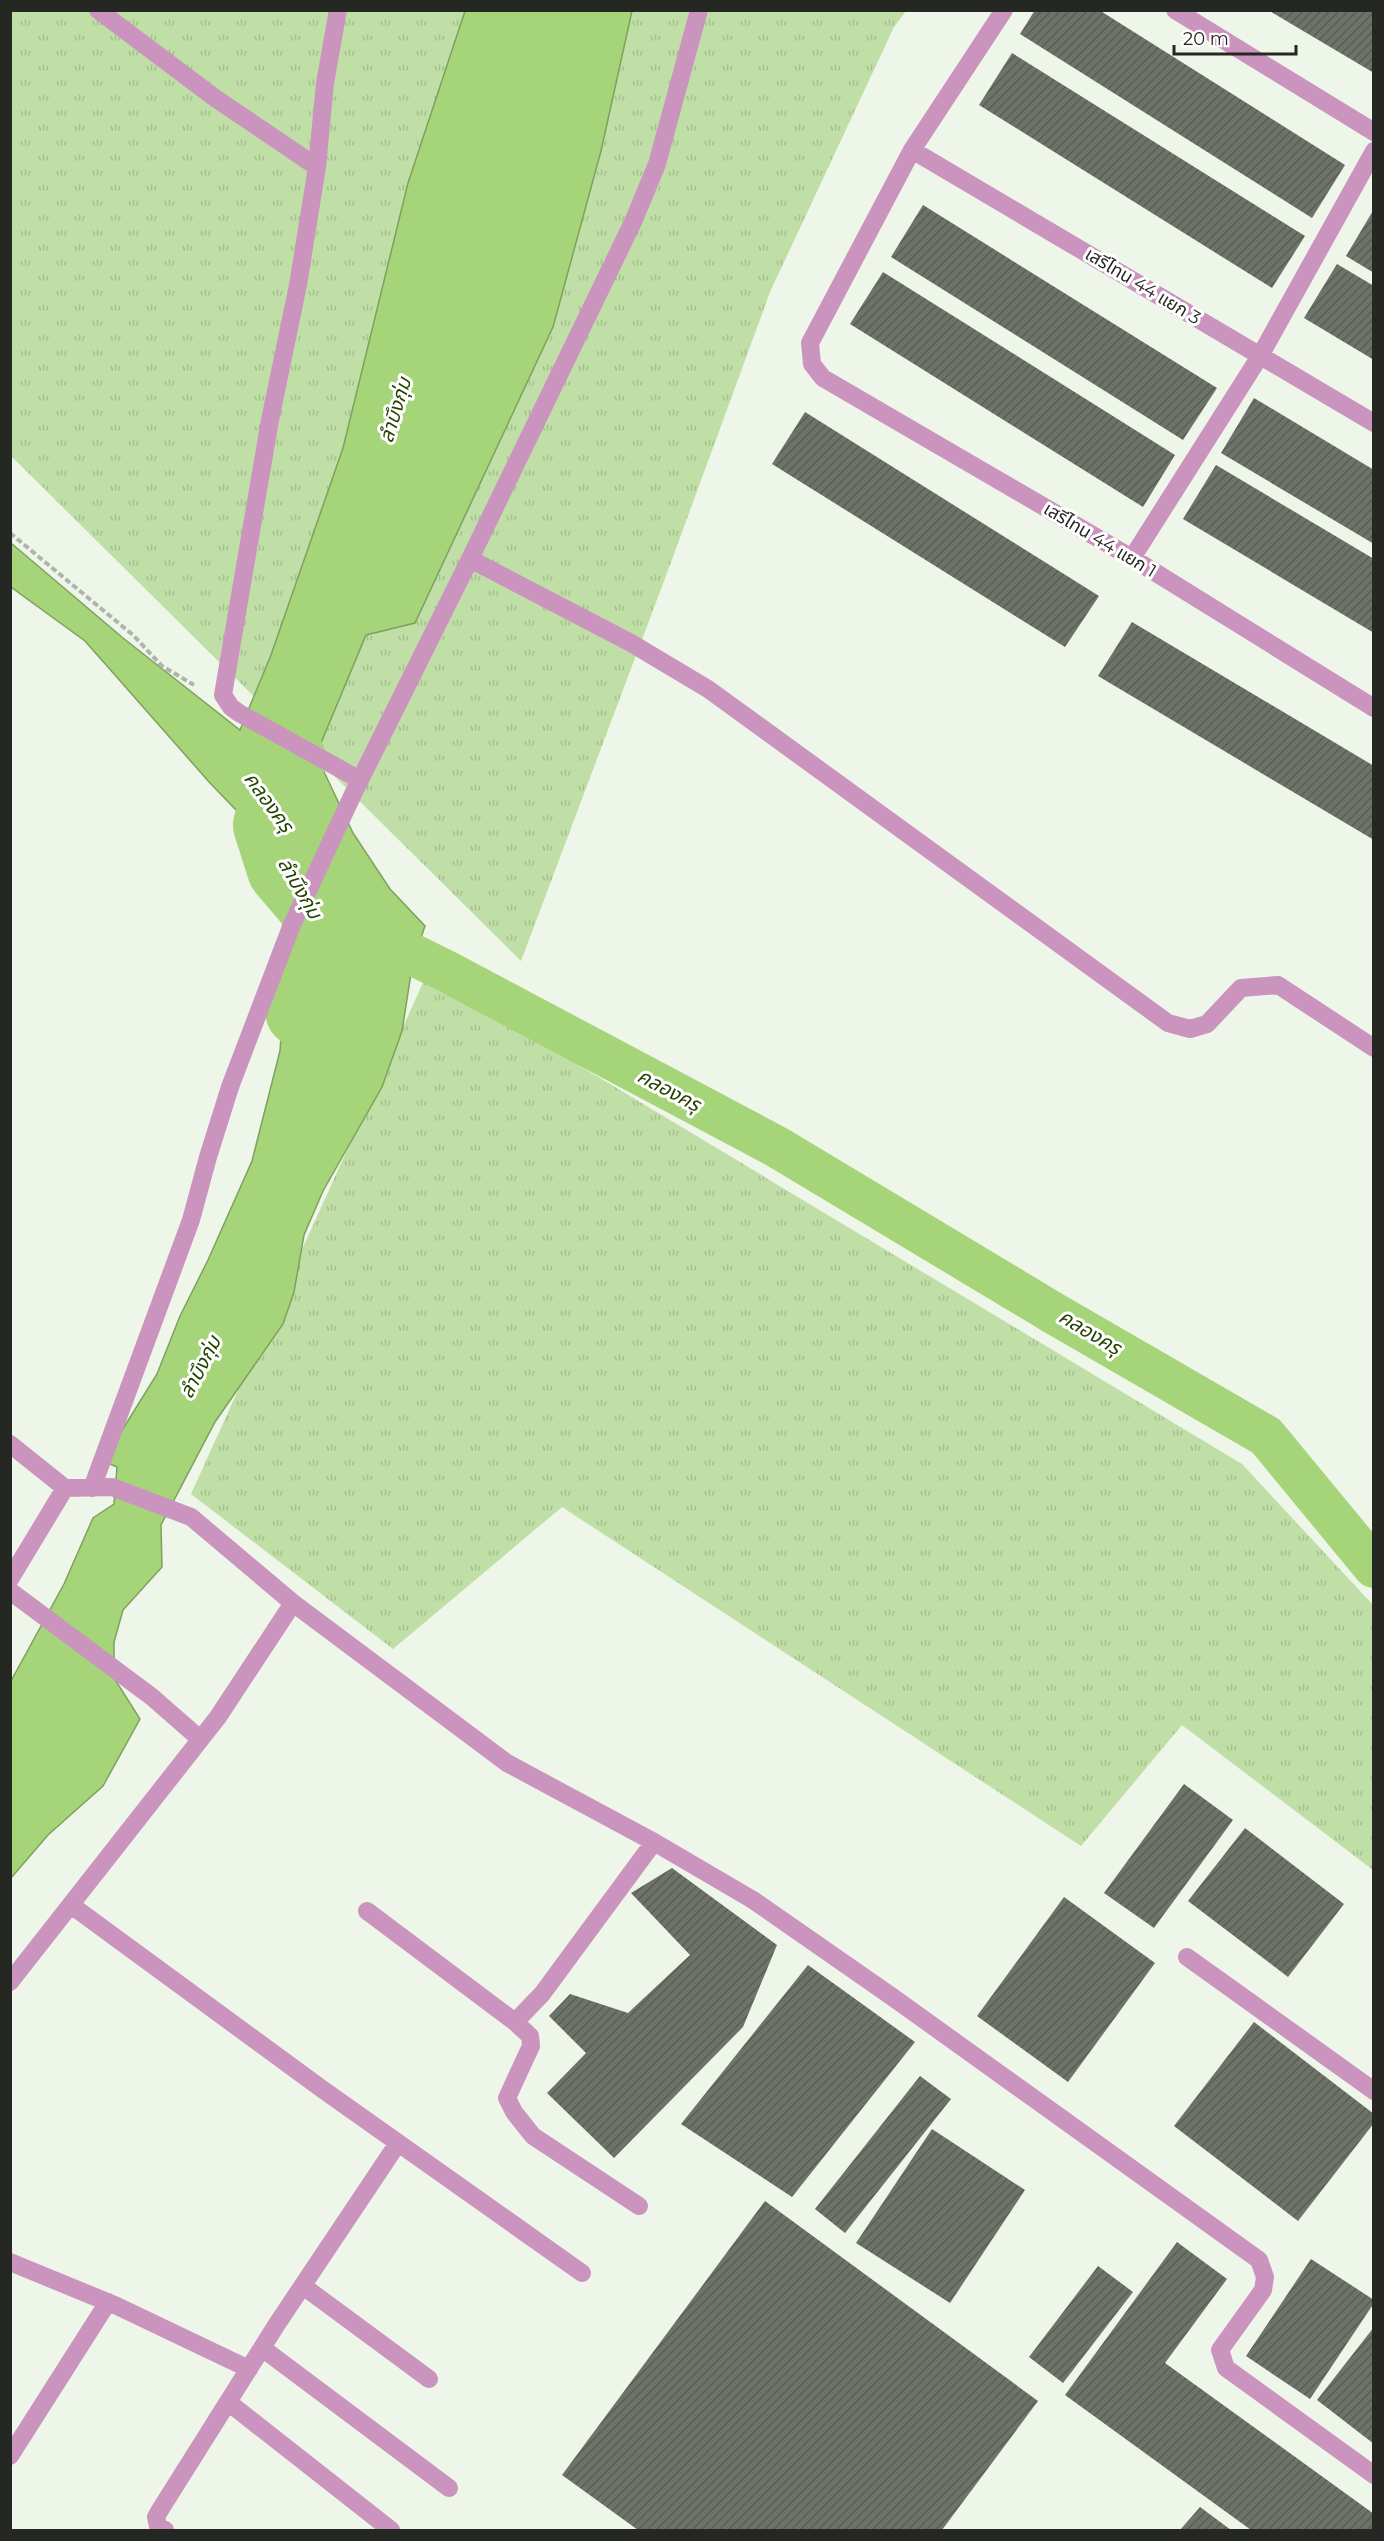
<svg xmlns="http://www.w3.org/2000/svg" width="1384" height="2541" font-family="Montserrat,'Noto Sans Thai',sans-serif">
<defs>
<pattern id="grass-tufts" width="24" height="20" patternUnits="userSpaceOnUse" patternTransform="scale(1.5)"><rect width="24" height="20" fill="#c0dfa6"/><path d="M3 7l-1-3M5 7V3M7 7l1-3M15 17l-1-3M17 17v-4M19 17l1-3" fill="none" stroke="#a5bf8f"/></pattern>
<pattern id="building-hatch" width="6" height="6" patternUnits="userSpaceOnUse" patternTransform="scale(1.5)"><rect width="6" height="6" fill="#6d7368"/><path d="M-1 1l2-2M0 6l6-6M5 7l2-2" fill="none" stroke="#595e55"/></pattern>
</defs>
<rect width="100%" height="100%" fill="#eef5e9"/>
<path fill="url(#grass-tufts)" d="M10,11H906L894,27L770,292L670,565L521,961L11,456Z
M427,974L1242,1464L1373,1605V1870L1182,1725L1081,1846L562,1507L393,1649L191,1494Z"/>
<path fill="#a5d479" stroke="#7fa05f" stroke-width="1.5" d="M465,11H632L601,151L553,327L415,623L366,635L316,755L353,833L390,889L425,926L413,961L402,1031L382,1087L323,1191L304,1235L294,1292L283,1324L215,1422L161,1525L162,1567L123,1610L114,1642V1678L140,1719L103,1786L48,1835L11,1878V1681L64,1584L93,1518L114,1504L117,1467L103,1461L157,1374L180,1316L208,1260L252,1161L280,1051L284,996L321,902L297,873L210,783L85,641L11,587V543L123,638L240,730L271,655L343,448L408,183Z"/>
<g fill="none" stroke-linecap="round" stroke-linejoin="round">
<path stroke="#a5d479" stroke-width="42" d="M363,930L446,971L777,1147L1055,1314L1266,1436L1374,1567"/>
<path stroke="#a5d479" stroke-width="74" d="M289,759L270,825L284,869L313,903L322,925L302,1011"/>
</g>
<path fill="url(#building-hatch)" d="M1035,10H1099L1345,165L1312,218L1020,34Z
M1268,10H1374V73Z
M1012,53L1305,236L1272,288L979,105Z
M923,205L1217,388L1183,440L891,257Z
M1374,209V273L1346,256Z
M1337,264L1374,286V360L1304,318Z
M883,272L1175,455L1143,507L850,324Z
M1254,398L1374,470V544L1221,453Z
M805,412L1099,596L1065,647L772,464Z
M1216,465L1374,559V633L1183,519Z
M1132,622L1374,766V840L1098,676Z
M1184,1784L1233,1820L1154,1928L1104,1893Z
M1245,1828L1344,1904L1288,1977L1188,1901Z
M672,1868L777,1945L743,2027L614,2158L547,2093L586,2053L549,2016L570,1994L628,2013L690,1955L631,1893Z
M1064,1897L1155,1963L1068,2082L977,2016Z
M808,1965L915,2042L792,2197L681,2124Z
M1254,2022L1374,2114V2123L1298,2221L1174,2126Z
M920,2076L951,2099L845,2233L815,2209Z
M932,2129L1025,2190L950,2303L856,2243Z
M765,2201L1038,2401L942,2530H638L562,2475Z
M1177,2242L1227,2279L1165,2363L1374,2514V2530H1251L1065,2395Z
M1311,2259L1374,2300V2303L1310,2399L1246,2356Z
M1098,2266L1133,2292L1063,2383L1029,2357Z
M1374,2327V2444L1317,2400Z
M1200,2507L1231,2530H1180Z"/>
<g fill="none" stroke-linecap="round" stroke-linejoin="round">
<path stroke="#b0b5ac" stroke-width="4" stroke-dasharray="6 3" stroke-linecap="butt" d="M10,533L133,635L162,666L194,685"/>
<path stroke="#ca94bf" stroke-width="18" d="M98,10L215,98L317,167
M338,10L325,83L317,167L298,285L270,420L223,695L231,707L239,713L360,780
M1004,10L912,150L810,343L812,364L823,378L1132,558L1374,708
M1175,10L1374,132
M912,150L1374,423
M1132,558L1260,356L1374,151
M470,559L631,643L708,689L1168,1023L1190,1029L1207,1024L1241,988L1278,985L1374,1048
M10,1444L65,1488L112,1487L191,1517L293,1603L507,1763L654,1842L542,1994L515,2022L367,1911
M92,1488L191,1220L208,1157L230,1087L291,927L354,792L470,559L633,222L657,164L699,10
M10,1579L65,1488
M10,1591L152,1697L200,1739
M654,1842L753,1900L891,1996L1259,2260L1265,2277L1263,2290L1220,2350L1226,2368L1374,2475
M71,1905L322,2089L582,2273
M1187,1957L1374,2091
M10,1982L218,1717L293,1603
M515,2022L530,2036L531,2046L507,2098L514,2112L533,2136L639,2206
M10,2262L117,2306L249,2369
M303,2286L429,2379
M262,2348L449,2488
M228,2402L391,2530
M10,2456L108,2302
M165,2530L158,2526L156,2517L160,2510L277,2324L398,2143"/>
</g>
<g text-anchor="middle" dominant-baseline="central" stroke-width="6" stroke-linejoin="round" paint-order="stroke">
<g font-size="18" fill="#252723" stroke="#fff">
<text transform="translate(1143 286) rotate(31)">เสรีไทน 44 แยก 3</text>
<text transform="translate(1100 540) rotate(31)">เสรีไทน 44 แยก 1</text>
</g>
<g font-size="20" font-style="italic" fill="#274300" stroke="#fff">
<text transform="translate(395 410) rotate(-73)">ลำบึงกุ่ม</text>
<text transform="translate(269 802) rotate(54)">คลองครุ</text>
<text transform="translate(300 888) rotate(60)">ลำบึงกุ่ม</text>
<text transform="translate(669 1090) rotate(28)">คลองครุ</text>
<text transform="translate(1090 1332) rotate(31)">คลองครุ</text>
<text transform="translate(200 1367) rotate(-63)">ลำบึงกุ่ม</text>
</g>
</g>
<rect width="1384" height="2541" fill="none" stroke="#252723" stroke-width="24"/>
<path d="M1174 45v9h122v-9" fill="none" stroke="#252723" stroke-width="3"/>
<text x="1183" y="45" font-size="18" fill="#252723" stroke="#ffffff" stroke-width="4.5" paint-order="stroke">20 m</text>
</svg>
